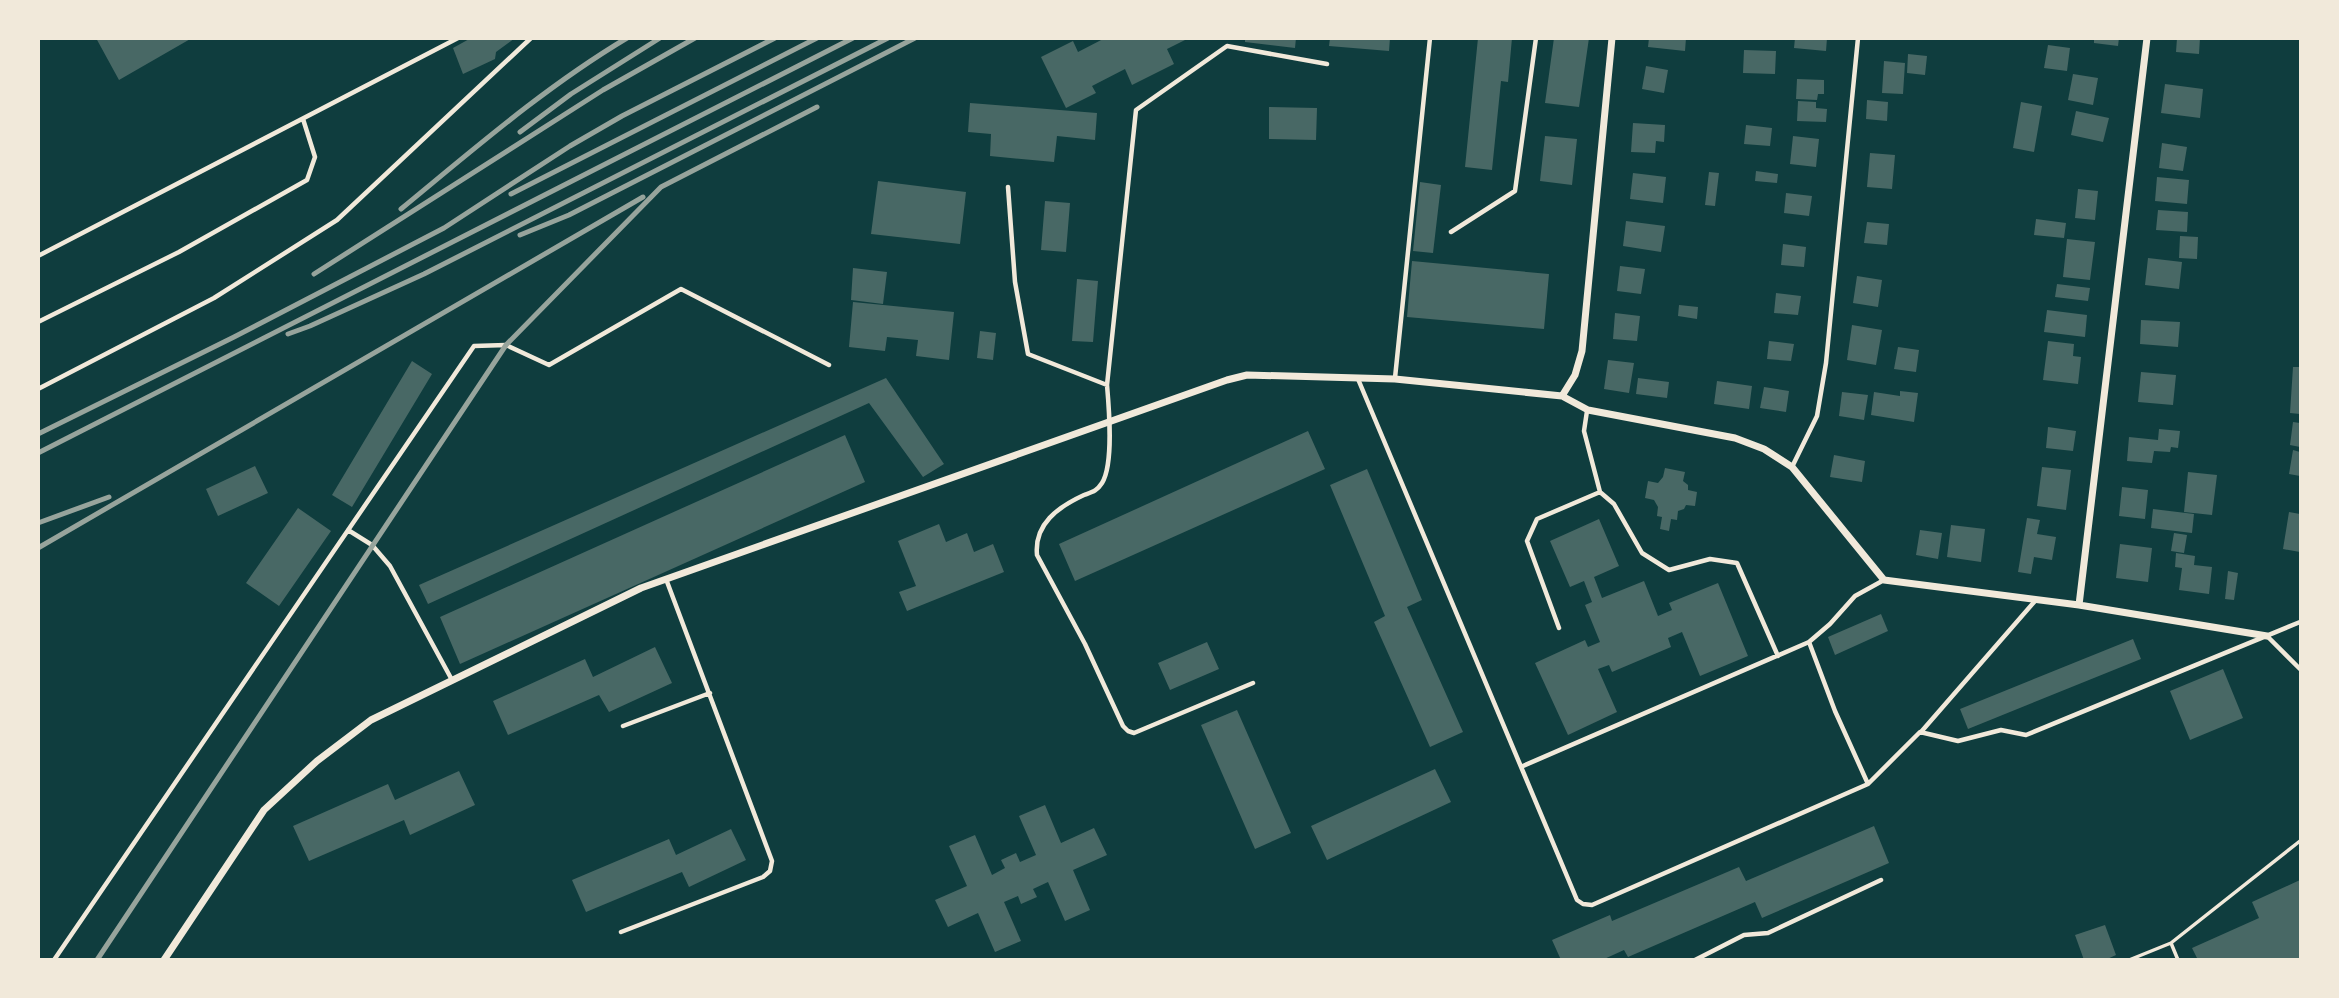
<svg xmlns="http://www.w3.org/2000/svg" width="2339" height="998" font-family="'Sofia Sans Condensed',sans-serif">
<rect width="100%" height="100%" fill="#0f3d3e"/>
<path fill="#486865" d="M96,38H192L119,80Z
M471,38H515L496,52L495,59L463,74L453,48Z
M1105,38H1189L1167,49L1174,64L1132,85L1125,69L1092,86L1096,93L1066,108L1041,57L1073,41L1078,52Z
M1245,38H1296L1295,48L1245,42Z
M1330,38H1390L1389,51L1329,46Z
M1478,38H1512L1508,82L1501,81L1492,170L1465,167Z
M1554,38H1589L1579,107L1545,103Z
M1649,38H1686L1685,51L1648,47Z
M1795,38H1827L1826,51L1794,48Z
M2094,38H2119L2118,46L2094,43Z
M2177,38H2200L2199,54L2176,52Z
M2048,45L2070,48L2067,71L2044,68Z
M1744,50L1776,51L1775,74L1743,73Z
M1908,54L1927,56L1925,75L1907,73Z
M1884,61L1905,63L1903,94L1882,93Z
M1646,66L1668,70L1664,93L1642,89Z
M2073,74L2098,78L2093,105L2068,100Z
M1797,79L1824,80V94H1818L1817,100L1796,99Z
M2165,84L2203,89L2200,118L2161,113Z
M1867,100L1888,102L1887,121L1866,119Z
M1798,101L1816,102V108L1827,109L1826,122L1797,121Z
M2021,102L2042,106L2034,152L2013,148Z
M970,103L1097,113L1095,140L1057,136L1054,162L990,156L991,134L968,132Z
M1269,107L1317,108L1316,140L1269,139Z
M2076,111L2109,118L2103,142L2071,135Z
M1633,123L1665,125L1664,142L1656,141L1655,153L1631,152Z
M1746,125L1772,128L1770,146L1744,144Z
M1545,136L1577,139L1572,185L1540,181Z
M1793,136L1819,139L1816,167L1790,164Z
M2162,143L2187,147L2183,171L2159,168Z
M1870,153L1895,155L1892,189L1867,187Z
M1756,171L1778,174L1777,183L1755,181Z
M1709,172L1719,173L1715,206L1705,205Z
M1633,173L1666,177L1663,203L1630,199Z
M2157,177L2189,180L2187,204L2155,201Z
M878,181L966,192L960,244L871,234Z
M1420,182L1441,185L1433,253L1413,251Z
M2078,189L2098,191L2095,220L2075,218Z
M1786,193L1812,196L1809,216L1784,213Z
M1045,201L1070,203L1066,252L1041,250Z
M2158,210L2188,212L2187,232L2156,230Z
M2036,219L2066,223L2064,238L2034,235Z
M1626,221L1665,226L1661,252L1623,246Z
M1867,222L1889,224L1887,245L1864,243Z
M2180,236L2198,237L2197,259L2179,258Z
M2067,239L2095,242L2090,280L2063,277Z
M1783,244L1806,247L1804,267L1781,265Z
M2148,258L2182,262L2179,289L2145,285Z
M1412,261L1549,274L1544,329L1407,317Z
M1620,266L1645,269L1641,294L1617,291Z
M853,268L887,272L883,304L851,300Z
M1857,276L1882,280L1878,307L1853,303Z
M1077,279L1098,281L1093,342L1072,341Z
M2057,284L2090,288L2088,301L2055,297Z
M1776,293L1801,296L1798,315L1774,313Z
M853,302L954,312L949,360L916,356L918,340L887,337L885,351L849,347Z
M1679,305L1698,307L1697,319L1678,316Z
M2047,310L2087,315L2085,337L2044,332Z
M1615,313L1640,316L1637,341L1613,339Z
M2141,320L2180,322L2178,347L2140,344Z
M1852,325L1882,330L1876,365L1847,360Z
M980,331L996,333L993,360L977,358Z
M1769,341L1794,344L1791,361L1767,359Z
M2048,341L2074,344L2073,356L2081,357L2078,384L2043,380Z
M1898,347L1919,350L1916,372L1894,369Z
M1608,360L1634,363L1629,393L1604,389Z
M412,361L432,374L352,507L332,495Z
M2293,367H2300V414L2290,413Z
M2141,372L2176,375L2173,405L2138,402Z
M886,378L944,464L923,477L869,403L428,604L419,585Z
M1638,378L1669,382L1667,398L1636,394Z
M1717,381L1752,386L1749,409L1714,404Z
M1764,387L1789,391L1786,412L1760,408Z
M1900,391L1918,393L1914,422L1871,415L1874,392L1900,396Z
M1842,392L1868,395L1864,420L1839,416Z
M2293,422L2300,423V447L2290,445Z
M2048,427L2076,431L2073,451L2046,448Z
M2159,429L2180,431L2178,448L2171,447L2170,452L2154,451L2152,463L2127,461L2129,437L2158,440Z
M1308,431L1325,469L1075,581L1059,544Z
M845,435L865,482L460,664L440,617Z
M2293,450L2300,452V476L2289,474Z
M1834,455L1865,461L1862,482L1830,477Z
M255,466L268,493L218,516L206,489Z
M2042,467L2071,470L2066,510L2037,506Z
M1665,468L1685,472L1683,481L1688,485V490L1697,492L1695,506L1686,505L1684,509L1678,511L1677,520L1671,519L1669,531L1660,529L1662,517L1657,516L1658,507L1654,500L1645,498L1648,481L1658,483L1663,477Z
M1367,469L1422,600L1407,607L1463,732L1430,747L1374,622L1385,616L1330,485Z
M2188,472L2217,475L2212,515L2184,512Z
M2122,487L2148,490L2145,519L2119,516Z
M298,508L331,531L279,606L246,583Z
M2153,509L2194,514L2192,533L2151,528Z
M2289,512L2300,514V552L2283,549Z
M2027,518L2040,520L2037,534L2056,537L2052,560L2034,557L2031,574L2018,572Z
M1599,519L1619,566L1594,577L1602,598L1644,581L1658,616L1672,610L1669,603L1718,583L1748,656L1700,676L1682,632L1668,638L1671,647L1612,672L1609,665L1598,669L1617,712L1568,735L1535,663L1585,640L1588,647L1600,642L1585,605L1592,602L1584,581L1570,587L1550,541Z
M939,524L946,542L967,533L974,552L993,544L1004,572L907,611L899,592L916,586L898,541Z
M1951,525L1985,529L1981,562L1947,557Z
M1920,530L1942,533L1938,559L1916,555Z
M2174,533L2187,535L2184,553L2171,551Z
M2120,544L2152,548L2148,582L2116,578Z
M2176,553L2195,556L2194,565L2212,567L2209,594L2179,590L2182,568L2175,567Z
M2228,571L2238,573L2234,600L2225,599Z
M1881,614L1888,631L1835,655L1828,637Z
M2133,639L2141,659L1968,729L1960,709Z
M1207,642L1219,669L1170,690L1158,663Z
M655,647L672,683L609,712L599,695L508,735L493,701L585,659L593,677Z
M2223,669L2243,718L2190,740L2170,691Z
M1237,710L1291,833L1255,849L1201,725Z
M1435,769L1451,802L1327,860L1311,826Z
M459,771L475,805L410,835L404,820L309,861L293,826L388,784L395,800Z
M1045,805L1061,843L1094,828L1107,855L1073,870L1090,910L1065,921L1048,882L1033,889L1037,897L1021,904L1018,896L1004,902L1021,941L995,952L978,913L948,927L935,900L967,886L949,846L975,835L992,875L1005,868L1001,860L1016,853L1020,862L1036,855L1019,816Z
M1874,826L1889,863L1762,918L1755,902L1628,957L1624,950L1602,960H1561L1552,940L1610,915L1612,921L1739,867L1746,881Z
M731,829L746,860L689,887L682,872L586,912L572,880L669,839L676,855Z
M2300,880V960H2198L2192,948L2259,918L2252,902Z
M2105,925L2116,955L2105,960H2084L2075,935Z"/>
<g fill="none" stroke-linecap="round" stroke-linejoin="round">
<path stroke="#f1e9da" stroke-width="3.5" d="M2129,960L2171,943
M2178,960L2171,943L2300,841"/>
<path stroke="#f1e9da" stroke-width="4.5" d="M1008,187L1015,282L1028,354L1107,385
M1451,232L1515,191L1536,38
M38,256L458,38
M38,322L179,252L307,180L315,157L303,119
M1395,378L1430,38
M1358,379L1577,900L1583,904L1592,905L1868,784
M38,389L214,298L337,220L531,38
M1792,467L1817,416L1826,363L1858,38
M1600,492L1614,504L1642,553L1669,570L1710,559L1737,563L1778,656
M348,530L372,545L390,566L452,680
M1559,628L1527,541L1537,519L1600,492L1584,431L1587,411
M2267,636L2300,669
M1809,642L1835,711L1868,784L1920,732L1958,741L2001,730L2026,735L2300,622
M1253,683L1134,733L1128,731L1123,726L1085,644L1037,555C1034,524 1058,507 1084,495C1092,492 1097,491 1102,483C1114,464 1109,408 1107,385L1136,110L1227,46L1327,64
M623,726L710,693
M1921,732L2035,601
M1523,766L1809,642L1830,624L1855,596L1884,580
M621,932L763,877L770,871L772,861L666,579
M54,960L474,346L506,345L549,365L681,289L829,365
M1695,960L1744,935L1768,933L1881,880"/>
<path stroke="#f1e9da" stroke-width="7" d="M1562,396L1575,375L1582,351L1612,38
M2079,605L2147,38
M164,960L264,810L317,761L371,720L641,588L1227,380L1247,375L1395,379L1562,396L1588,410L1735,438L1764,449L1792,467L1884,580L2079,605L2267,636"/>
<path stroke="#97a49c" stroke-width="5" d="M520,132L571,94L660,38
M511,194L817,38
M401,209C474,149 545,87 627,38
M520,235L569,215L915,38
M314,274L603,90L695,38
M288,334L310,326L424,274L888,38
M38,434L234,337L444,228L570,146L622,116L775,38
M38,453L853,38
M38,523L109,497
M38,548L643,197
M97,960L506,345L661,187L817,107"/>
</g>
<rect width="2339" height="998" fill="none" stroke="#f1e9da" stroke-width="80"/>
</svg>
